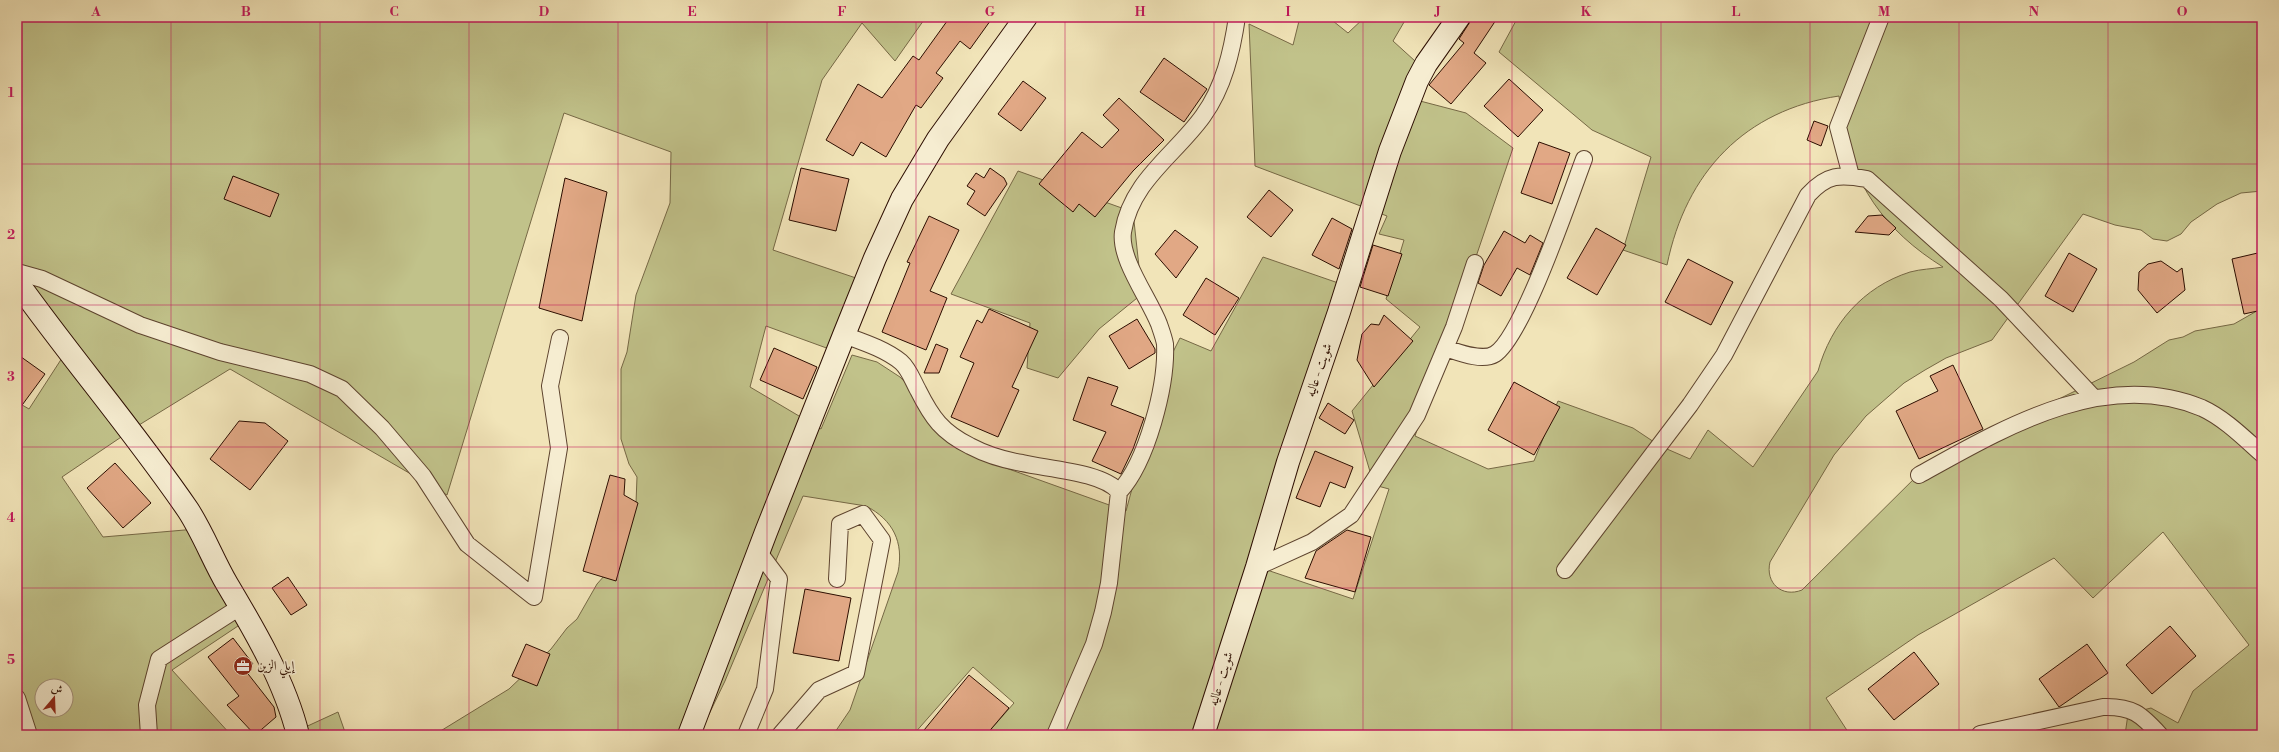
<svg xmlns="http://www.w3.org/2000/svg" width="2279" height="752" font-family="'Libre Bodoni',Amiri,serif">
<rect width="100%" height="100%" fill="#f1e4b8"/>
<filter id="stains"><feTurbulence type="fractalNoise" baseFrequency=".005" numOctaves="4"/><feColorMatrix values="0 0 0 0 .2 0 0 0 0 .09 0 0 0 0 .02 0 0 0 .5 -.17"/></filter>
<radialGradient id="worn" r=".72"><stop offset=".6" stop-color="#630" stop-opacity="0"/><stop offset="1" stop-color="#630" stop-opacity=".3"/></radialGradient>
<path fill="#c1c28a" stroke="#766845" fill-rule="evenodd" d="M17,17H926L895,61L862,23L822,80L773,250L856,278L832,350L766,326L750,387L821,429L852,355L877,362L900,377L978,458L1126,511L1164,370L1180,338L1211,351L1263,257L1347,286L1267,570L1353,599L1389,489L1374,485L1352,411L1420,327L1386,299L1404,240L1379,234L1387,216L1255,166L1249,24L1293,45L1300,17H1328L1348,33L1365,17H1407L1393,41L1415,61L1401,96L1466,113L1513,148L1415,436L1488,469L1534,461L1558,401L1633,428L1660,446L1690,459L1708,430L1753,467L1818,371C1831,324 1863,287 1910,272C1921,269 1932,269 1943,267C1885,231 1850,183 1841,114C1840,108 1840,102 1839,96C1745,110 1686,172 1667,265L1623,250L1651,157L1592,130L1499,52L1518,17H2262V191L2241,193L2217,204L2191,222L2181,234L2167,241L2153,239L2141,230L2115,225L2083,214L1992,340L1946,358L1925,370L1904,383L1866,416L1834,455L1770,562C1765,583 1782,598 1802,590L1931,462L2134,362L2169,340L2183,337L2195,331L2234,324L2262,308V735H2125L2128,714L2151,708L2178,723L2193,691L2249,645L2163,532L2093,598L2054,558L1918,635L1826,698L1850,735H986L1014,703L973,667L913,735H833L850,710L898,572C904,542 893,520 866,506L803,496L725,681L699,735H434L509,689L551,649L567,628L577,619L597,584L605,575L636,503L637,477L629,464L621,439V369L627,352L636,295L670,203L671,152L564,113L447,495L230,369L139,425L62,477L103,537L208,528L253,616L172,670L231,735H17V402L29,409L73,341L17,269ZM42,686H66V710H42Z
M1018,171L1133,212L1142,294L1099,329L1058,378L1027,368L1030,323L951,294Z
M338,712L346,735H288Z"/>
<path fill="#e1a885" stroke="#2c0d00" d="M950,17H993L970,49L960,41L936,73L943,78L921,108L916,105L886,157L861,142L853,156L826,140L858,84L882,98L913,56L919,60Z
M1473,17H1498L1474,53L1486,63L1451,104L1429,85L1464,43L1459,39Z
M1164,58L1207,89L1184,122L1140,92Z
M1509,79L1543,110L1518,137L1484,106Z
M1023,81L1046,98L1021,131L998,114Z
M1119,98L1164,140L1133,171L1095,217L1079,204L1073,212L1039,184L1082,132L1102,148L1119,130L1103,115Z
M1814,121L1828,126L1821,146L1807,140Z
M1539,142L1570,153L1552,204L1521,193Z
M801,168L849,179L836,231L789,220Z
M990,168L1004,178L1007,184L985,216L967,204L975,191L967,186L976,173L984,178Z
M233,176L279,194L270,217L224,199Z
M565,178L607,192L582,321L539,308Z
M1269,190L1293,210L1271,237L1247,217Z
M1882,215L1896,228L1889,235L1855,232L1868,216Z
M929,216L959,230L930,291L947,298L926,350L882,332L910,263L907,262Z
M1332,218L1352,229L1339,269L1312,255Z
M1596,228L1626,245L1597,295L1567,278Z
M1175,230L1198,247L1176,278L1155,254Z
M1504,231L1525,243L1530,235L1543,243L1530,275L1517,268L1501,296L1478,283L1484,265Z
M1373,245L1402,254L1388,296L1360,287Z
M2262,252V310L2244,314L2232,259Z
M2069,253L2097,269L2073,312L2045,296Z
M1688,259L1733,282L1711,325L1665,302Z
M2161,261L2177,272L2182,268L2185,290L2157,313L2138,290L2139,272L2148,264Z
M1206,278L1239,298L1215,335L1183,315Z
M989,309L1038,331L1012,387L1019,390L998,437L951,417L974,363L960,357L977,320L982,323Z
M1384,315L1413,341L1374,387L1357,360L1362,334L1371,324L1379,325Z
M1137,319L1155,349V353L1129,369L1109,336Z
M936,344L948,349L939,373H924Z
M774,348L817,367L803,399L760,380Z
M17,354L45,374L17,412Z
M1953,365L1983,429L1919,459L1896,411L1938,391L1930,376Z
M1088,377L1118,387L1111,405L1144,418L1133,449L1121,474L1092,461L1106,432L1073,420Z
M1514,382L1560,407L1534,455L1488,430Z
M1328,403L1354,420L1345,434L1319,418Z
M239,421L265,423L288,441L250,490L210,459Z
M1315,451L1353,467L1345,488L1330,482L1320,507L1296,498Z
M115,463L151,503L123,528L87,488Z
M610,475L625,479L624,495L638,503L616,581L583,571Z
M1347,530L1371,537L1355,592L1305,578L1316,551Z
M288,577L307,605L291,615L272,588Z
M805,589L851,598L839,661L793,653Z
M2170,626L2196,656L2152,694L2126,665Z
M233,638L253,664L245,670L274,707L276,717L255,735L227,705L239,696L208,657Z
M526,644L550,654L537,686L512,676Z
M2087,644L2108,673L2059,707L2039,679Z
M1914,652L1939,684L1894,720L1868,689Z
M969,675L1009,708L986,735H920Z"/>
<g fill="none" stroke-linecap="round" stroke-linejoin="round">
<g stroke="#5d432e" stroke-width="18">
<path id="street" d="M1851,176L1838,127L1881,17
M17,272L42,279L140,325L220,352L310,374L342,389L382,428L423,476L467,544L534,597L559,448L550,386L560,338
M844,335C863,342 885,349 901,362C909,369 913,381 918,390C932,418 942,432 970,446C987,455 1004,460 1022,463C1047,469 1103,472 1119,492L1109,583L1103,612L1094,644L1055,735
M1445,348C1458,352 1482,362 1495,354C1523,336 1570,196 1584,159
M1919,475C2002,429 2104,367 2202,408C2224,418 2244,438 2262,454
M1119,492C1147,462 1167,385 1165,344C1164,338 1161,330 1159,324C1149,298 1119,259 1123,232C1131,181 1175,155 1203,116C1224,87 1232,51 1237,17
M1257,567L1312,542L1351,515L1417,415L1454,327L1475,263
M1565,570L1690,405L1724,355L1808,195C1827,174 1840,174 1867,179L2001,299L2093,397
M17,698L29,735
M1980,734L2103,707C2132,706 2141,714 2160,735
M149,735L147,705L159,659L240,607
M746,735L765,689L779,579L758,551
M780,735L819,690L856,673L882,540L863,514L840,524L837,579"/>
</g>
<g stroke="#2c0d00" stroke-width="24">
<path id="secondary" d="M17,282C72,359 134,431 188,510C203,533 213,560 227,584C255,631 285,682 298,735
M689,735L766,532L844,335L875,258L902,199L938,139L1026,17
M1203,735L1257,567L1288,462L1339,312L1390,151L1417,81L1426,64L1459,17"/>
</g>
<use href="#street" stroke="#f6edd1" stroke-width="16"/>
<use href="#secondary" stroke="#f6edd1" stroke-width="22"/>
</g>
<path fill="none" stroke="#c2185b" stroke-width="1" stroke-opacity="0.55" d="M171,17V735M320,17V735M469,17V735M618,17V735M767,17V735M916,17V735M1065,17V735M1214,17V735M1363,17V735M1512,17V735M1661,17V735M1810,17V735M1959,17V735M2108,17V735M17,164H2262M17,305H2262M17,447H2262M17,588H2262"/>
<defs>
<g id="office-disc" transform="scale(1)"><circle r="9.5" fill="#8f2418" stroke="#f6edd1"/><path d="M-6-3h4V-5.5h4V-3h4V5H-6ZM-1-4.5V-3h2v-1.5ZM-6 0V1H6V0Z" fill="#fff"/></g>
</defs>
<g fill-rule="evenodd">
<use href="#office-disc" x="243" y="666"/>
</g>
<g text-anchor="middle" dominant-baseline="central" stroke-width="3.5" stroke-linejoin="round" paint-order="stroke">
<g font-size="13" fill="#2c0d00" stroke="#f6edd1">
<text transform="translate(1319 370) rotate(-71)">شويت - عاليه</text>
<text transform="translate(1221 679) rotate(-73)">شويت - عاليه</text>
</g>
<g font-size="13" fill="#2c0d00" stroke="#f6edd1" text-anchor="start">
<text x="257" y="666">إيلي الزين</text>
</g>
</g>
<rect width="2279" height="752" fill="none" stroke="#f1e4b8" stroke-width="44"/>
<g transform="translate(54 698) rotate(19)"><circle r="19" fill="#f6edd1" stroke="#a5937d"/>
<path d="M0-3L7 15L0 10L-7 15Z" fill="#8f2418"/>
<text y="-6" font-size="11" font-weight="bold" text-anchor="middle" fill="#2c0d00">ش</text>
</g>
<rect x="22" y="22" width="2235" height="708" fill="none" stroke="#c2185b" stroke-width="1.5"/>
<g font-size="13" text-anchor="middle" font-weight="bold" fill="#c2185b">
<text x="96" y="16">A</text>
<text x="246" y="16">B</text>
<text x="394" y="16">C</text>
<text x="544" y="16">D</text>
<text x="692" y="16">E</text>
<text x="842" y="16">F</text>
<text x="990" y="16">G</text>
<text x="1140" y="16">H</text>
<text x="1288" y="16">I</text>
<text x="1438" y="16">J</text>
<text x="1586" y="16">K</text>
<text x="1736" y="16">L</text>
<text x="1884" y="16">M</text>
<text x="2034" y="16">N</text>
<text x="2182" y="16">O</text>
<text x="11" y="97">1</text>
<text x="11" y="239">2</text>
<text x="11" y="381">3</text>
<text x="11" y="522">4</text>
<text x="11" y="664">5</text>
</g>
<rect width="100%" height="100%" filter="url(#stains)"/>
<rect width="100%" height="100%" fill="url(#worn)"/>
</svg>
